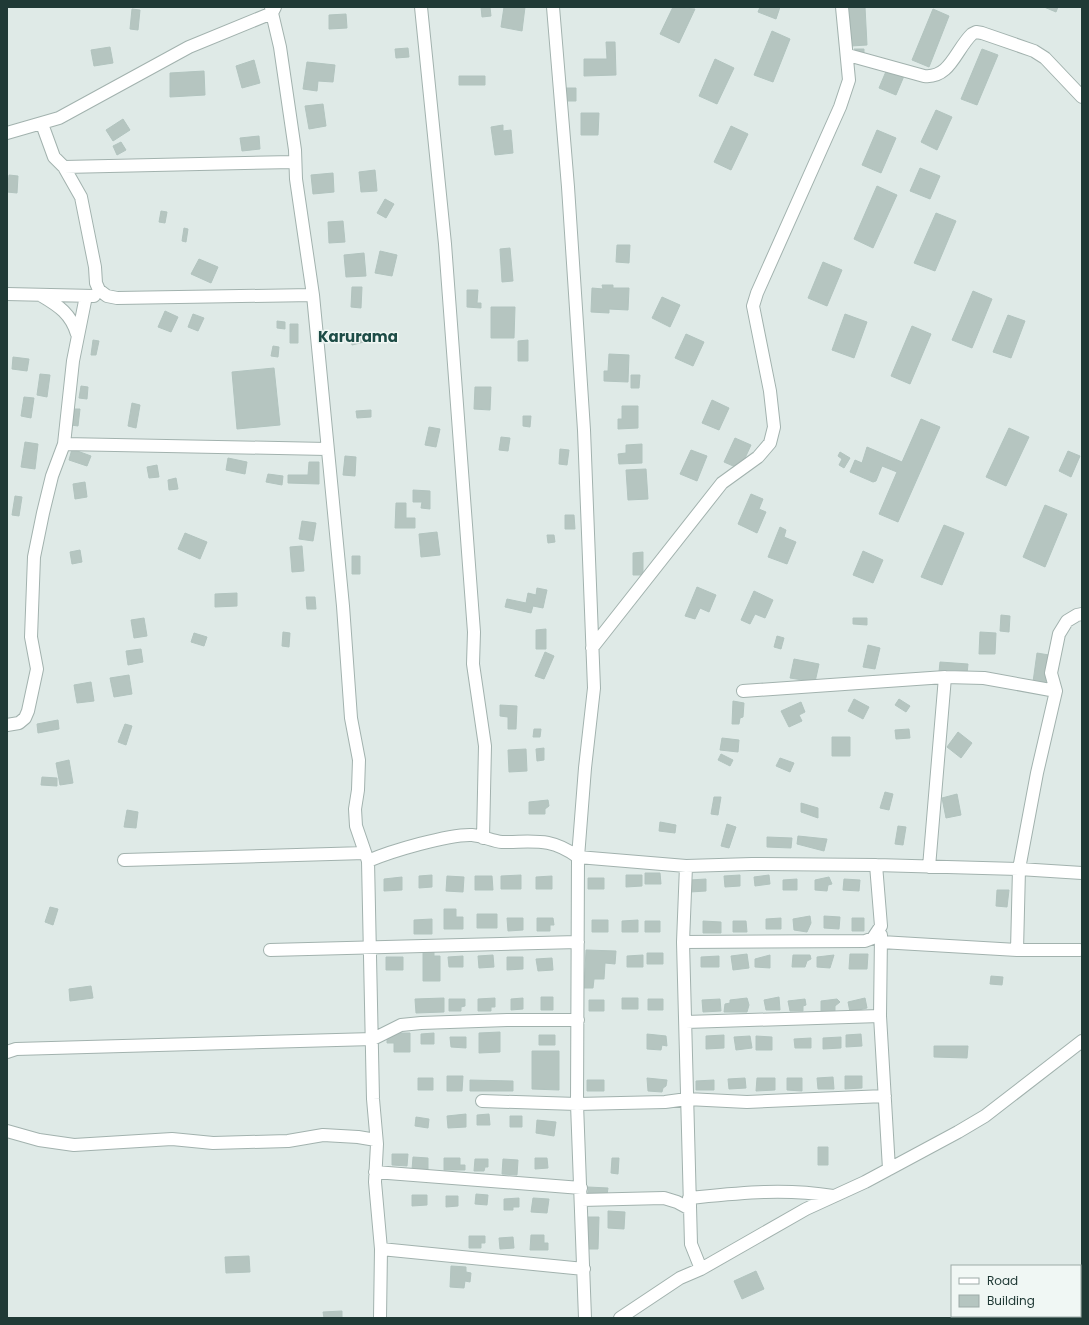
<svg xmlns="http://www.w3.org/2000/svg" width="1089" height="1325" font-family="Poppins,sans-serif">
<rect width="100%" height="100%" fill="#dfeae7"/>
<path fill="#b5c5c0" stroke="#b2c4bf" d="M481,7H490L491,16L482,17Z
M504,7H525L522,31L501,27Z
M673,7L695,9L679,43L660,34Z
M760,7H780L776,19L758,12Z
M849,7H865L867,45L851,46Z
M1044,7H1058L1056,12Z
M132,9L140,10L138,30L130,29Z
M933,9L949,16L929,67L912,60Z
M346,14L347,28L329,29V15Z
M772,31L790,39L773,82L754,75Z
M606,42H615L616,75L584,76V59H607Z
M110,47L113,63L94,66L91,50Z
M408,48L409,57L396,58L395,49Z
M854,49H864V54H854Z
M982,49L998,55L977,105L961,99Z
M715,59L734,68L717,104L699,96Z
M254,60L260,83L242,88L236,66Z
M307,62L335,65L333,82L318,81L317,91L303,89Z
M887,69L904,76L896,95L879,88Z
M204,71L205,95L170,97V73Z
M459,76H485V85H459Z
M566,88H576V101H566Z
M323,104L326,126L309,129L305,106Z
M936,110L952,117L937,150L921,142Z
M581,113H599L598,135H581Z
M123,119L130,130L113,141L106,130Z
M503,125V131L511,130L513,153L495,155L491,127Z
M731,126L748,134L731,170L714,162Z
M877,130L896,138L881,173L862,165Z
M259,136L260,149L242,151L240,138Z
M121,142L126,150L117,155L113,146Z
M920,168L940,176L930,199L910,191Z
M375,170L377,191L361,192L359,172Z
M333,173L334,192L313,194L311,175Z
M9,175L18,176L17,193L7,192Z
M877,186L897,195L873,248L854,239Z
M385,199L394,204L386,218L377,213Z
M161,211L167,212L165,223L159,222Z
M936,213L956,221L935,271L914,263Z
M343,221L345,242L329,243L328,222Z
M184,228L188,229L186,242L182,241Z
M617,245H630L629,263L616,262Z
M510,248L513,281L502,282L500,249Z
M380,251L397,255L392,276L375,273Z
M364,253L366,276L346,277L344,255Z
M199,259L218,267L211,283L191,274Z
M823,262L842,270L827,306L808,298Z
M602,285H613V288H629L628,310L609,309V313L591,312L592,288L603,289Z
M352,287H362L361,308L351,307Z
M467,290H478L477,303H481V308L467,307Z
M973,291L992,299L972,348L952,340Z
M662,297L680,305L670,327L652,318Z
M491,307H515L514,338H491Z
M165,311L178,317L171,332L158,327Z
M193,314L204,318L198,331L188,327Z
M845,314L867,322L854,358L832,350Z
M1008,315L1025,321L1011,358L993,352Z
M277,321L285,322V329L277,328Z
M290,324H298V343H290Z
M912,326L931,334L910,384L891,376Z
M362,334L364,342L352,345L350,337Z
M686,334L704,342L693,366L675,358Z
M93,340L99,341L96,355H91Z
M528,340V361H518V341Z
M273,346L279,347L278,357L271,356Z
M609,354L629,355L628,382L604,381V371H608Z
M13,357L29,359L27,371L12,369Z
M274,368L280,425L237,429L232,372Z
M40,374L50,375L47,397L37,395Z
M631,375H640L639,388H631Z
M81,386L88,387L87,399L79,398Z
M475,387H491L490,410L474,409Z
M24,397L34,398L31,418L21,416Z
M712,400L729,408L719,430L702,423Z
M132,403L140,405L136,428L128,426Z
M622,406H638V428L618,429V419H622Z
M74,409H80L78,426L71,425Z
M371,410V417L357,418L356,411Z
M523,416H531L530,427L523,426Z
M921,419L940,427L898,522L879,514L897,472L882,466L876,481L873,482L850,472L855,460L862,463L867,447L902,462Z
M429,427L440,429L436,447L425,445Z
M1009,428L1029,437L1006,486L986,477Z
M501,437L510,438L508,451L499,450Z
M735,438L751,445L740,469L724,462Z
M25,442L38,444L35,469L21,467Z
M642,444V463L619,464L618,454L626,453V445Z
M72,449L91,456L87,466L69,460Z
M560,449L569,450L567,465L559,464Z
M691,450L707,456L697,481L680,474Z
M1068,451L1080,456L1071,477L1059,471Z
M840,452L850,458L844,468L839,465L842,459L838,456Z
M345,456L356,457L355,476L343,475Z
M228,458L247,462L245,474L226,470Z
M309,462H319V484L288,483V475H308Z
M157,465L159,477L149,478L147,467Z
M646,469L648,499L628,500L626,470Z
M268,474L283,476L282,485L266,482Z
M176,478L178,489L169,490L168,480Z
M85,482L87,497L75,499L73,484Z
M413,490L430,491V509L421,508L422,502H413Z
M751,494L763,499L759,509L766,512L757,533L738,524Z
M15,496L22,497L19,516L12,515Z
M396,503H406V518H415V528H395Z
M1045,505L1067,514L1045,567L1023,557Z
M565,515H574L575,529H565Z
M302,521L316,523L313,541L299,539Z
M944,525L964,533L942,585L921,577Z
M780,527L786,530L784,537L796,542L787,564L768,557Z
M437,532L440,555L421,557L419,534Z
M185,533L207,542L200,559L178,549Z
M547,535H554L555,542L548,543Z
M302,546L304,571L292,572L290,547Z
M80,550L82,562L72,564L70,552Z
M863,551L883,560L873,583L853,575Z
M643,552V575H633V553Z
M352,556H360V574H352Z
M697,587L716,595L709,612L700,608L695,619L685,616Z
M537,588L547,590L543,608L533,606L531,613L505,607L507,599L526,603L528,593L536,595Z
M754,591L773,600L765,618L755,614L750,624L741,620Z
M237,593V606L215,607V594Z
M306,597H315L316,609H307Z
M1001,615L1010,616L1009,632L1000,631Z
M144,618L147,636L134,638L131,620Z
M853,618H867V625L853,624Z
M546,629V649H536V630Z
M283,632L290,633L289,647L282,646Z
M980,632L996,633L995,654H979Z
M194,633L207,637L204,646L191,642Z
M777,636L784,638L781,649L774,647Z
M868,645L880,648L875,669L863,667Z
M141,649L143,662L128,665L126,651Z
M545,652L554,656L544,679L535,676Z
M1037,653L1049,655L1045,684L1033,682Z
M794,659L819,664L815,682L790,678Z
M940,662L968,664L967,674L939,672Z
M129,675L132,694L114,697L110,678Z
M91,682L94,701L77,703L74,685Z
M854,699L869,707L863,719L848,711Z
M899,699L910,706L906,712L895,705Z
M733,701L744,703L743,717L740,718L739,724H732Z
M801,702L805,712L799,715L802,721L789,727L781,711Z
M500,705L517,706L516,729H508V717L500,716Z
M58,720L59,729L38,733L37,724Z
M125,724L132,726L126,745L118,742Z
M534,729H541L540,737H533Z
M909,729L910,738L896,739L895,730Z
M958,732L972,743L961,758L947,747Z
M832,737H850V756H832Z
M722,738L739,740L738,752L720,750Z
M544,748V760L537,761L536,749Z
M526,749L527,771L509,772L508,750Z
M721,754L733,760L730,766L718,760Z
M780,758L794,763L790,772L776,766Z
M69,760L73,783L60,785L56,763Z
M42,777L57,778V786L41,785Z
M885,792L893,794L889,810L880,808Z
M957,794L961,815L946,818L942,798Z
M714,797H721L718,815L711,814Z
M548,800L549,806L545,809V814H529V802Z
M801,803L818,808V818L801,812Z
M127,810L138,812L136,828L124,827Z
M660,822L676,825L675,833L659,831Z
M727,824L736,827L729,848L721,846Z
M898,826L906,827L903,845L895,844Z
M798,836L827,839L824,851L797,844Z
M767,837L792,838L791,848L767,847Z
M645,873H660L661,884H645Z
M432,875V887L419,888V876Z
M521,875V889H501V876Z
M626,875H642V886L626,887Z
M740,875V886L725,887L724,876Z
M769,875L770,884L755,886L754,877Z
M447,876L464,877L463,892L446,891Z
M475,876H492L493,890H475Z
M552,876V889H536V877Z
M402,877V890L384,891V879Z
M829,877L832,884L828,885L827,891L815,890V880Z
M588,878H604V889H588Z
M706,879V891L690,892V880Z
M797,879V890H783V880Z
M844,879L860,880L859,891L843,890Z
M997,890H1009L1007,907L996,906Z
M50,907L58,909L53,925L45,922Z
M444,909H456V917H463V929H444Z
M477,914H497V928H477Z
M810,916L811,923L807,932L794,930L793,919Z
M824,916L840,917L839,929L824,928Z
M507,918H523V930L508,931Z
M537,918H553L554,925H550V931H537Z
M781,918V929H766V919Z
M852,918H864V931H852Z
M432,919V934H414V920Z
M592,920H608V932H592Z
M638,920V932H622V921Z
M645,921H660V932H645Z
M703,921L721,922V933H703Z
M733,921H746L747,932H733Z
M586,950L616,951L615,964L605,963L604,979H594L593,988H584Z
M423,951H434V956H440V981H423Z
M647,953H663V964H647Z
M747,954L749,968L733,970L731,956Z
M850,954H868L867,969H849Z
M493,955L494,967L479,968L478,956Z
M643,955V967H627V956Z
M770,955V968L755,967V959Z
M793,955H810L811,959L807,961L805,967H792Z
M834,955L830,968L817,967V957Z
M463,956V967H449L448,957Z
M719,956V967H701V957Z
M386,957H403V970H386Z
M507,957H523V969L507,970Z
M552,958L553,970L538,971L536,959Z
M991,976L1003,977L1002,985L990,984Z
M91,986L93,998L70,1001L69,989Z
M541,997H553V1010H541Z
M779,997L780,1010H766L764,1000Z
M444,998V1012L416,1013L415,999Z
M495,998V1007H491V1011H478V999Z
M523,998V1009L511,1010V999Z
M622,998H638V1009H622Z
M747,998L749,1005L747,1012H724L725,1004L730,1003V1000Z
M865,998L867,1008L850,1012L848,1002Z
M449,999H465V1006L461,1007V1011H449Z
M648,999H663V1010H648Z
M720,999L721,1011L703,1012L702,1000Z
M805,999L806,1005L803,1006V1011H790L788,1001Z
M837,999L840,1002L835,1006V1013L821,1011V1001Z
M589,1000H604V1011H589Z
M500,1032V1052L479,1053V1033Z
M393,1033H410V1052H394V1043H387V1036H393Z
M434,1033V1044H421V1034Z
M647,1034L666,1036L667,1046L662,1045L661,1050L647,1049Z
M861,1034L862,1046L846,1047V1035Z
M539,1035H555V1045H539Z
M724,1035V1048L706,1049V1036Z
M750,1036L752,1048L736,1050L734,1037Z
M756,1036L772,1037V1050H756Z
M450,1037H466V1048L451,1047Z
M841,1037V1048L823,1049V1038Z
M811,1038V1048H795L794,1039Z
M934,1046H968L967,1058L934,1057Z
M532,1051H559V1090L532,1089Z
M447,1076H463L462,1091H447Z
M845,1076H862V1088L845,1089Z
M833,1077L834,1089H818L817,1078Z
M418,1078H433V1090H418Z
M647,1078L667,1080L666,1086L663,1088L662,1092L648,1091Z
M745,1078L746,1088L729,1089L728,1079Z
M757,1078H775V1090L756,1091Z
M787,1078H802V1091L787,1090Z
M470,1080L513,1081V1091H470Z
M587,1080H604V1091H587Z
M714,1080V1090H696V1081Z
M466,1114V1127L448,1128L447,1116Z
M489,1114L490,1125H477V1115Z
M510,1116H522V1127H510Z
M416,1117L429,1119L428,1128L415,1126Z
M537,1120L556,1122L554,1136L536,1133Z
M818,1147H828V1165H818Z
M392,1154H408L407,1166L392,1165Z
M413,1157L428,1158V1170H412Z
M444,1158H460V1165H465V1170H444Z
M535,1158H547L548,1168L535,1169Z
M612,1158H619L618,1174L611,1173Z
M475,1159H488V1167H485L484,1171H474Z
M503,1159L518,1160L517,1175L502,1174Z
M588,1187L608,1188L607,1195L588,1194Z
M476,1194L488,1195L487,1205L475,1204Z
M412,1195H427V1205L412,1206Z
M446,1196H458V1206L446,1207Z
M519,1198V1207H513V1210H504V1199Z
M533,1198L549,1199L547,1213L531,1212Z
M608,1211L625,1212L624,1229L608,1228Z
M588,1217H599L598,1249H587Z
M531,1235H544V1243H548V1250H530Z
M469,1236H485V1243H481V1248H469Z
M513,1237L514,1248L500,1249L499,1238Z
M249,1256L250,1272L226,1273L225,1257Z
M451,1266L466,1267V1272L471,1273L470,1282L465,1281L464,1288L450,1287Z
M756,1271L764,1289L742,1299L734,1281Z
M342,1311V1318H324L323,1312Z"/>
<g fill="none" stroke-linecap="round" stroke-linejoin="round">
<g stroke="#a2b2ae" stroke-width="14">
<path id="street" d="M275,7L272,13L280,47L295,150L296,179L313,295L343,606L351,718L359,760L358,790L355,809L356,826L368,861L373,1099L377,1144L375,1182L381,1249L380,1318
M421,7L445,244L474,632L473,664L485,746L483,838
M553,7L568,187L584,430L594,688L585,768L578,857L577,1104L585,1318
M848,55L924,76C950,79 956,49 972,34L976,32L982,33L1034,51L1045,58L1082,97
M42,124L54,157L64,167L81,197L95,267L96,283L99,290L107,296L117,298L313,295
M7,133L59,118L189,47L272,13L271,7
M64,167L294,162
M7,294L94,296
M42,296C59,306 71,314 77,334
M86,296L73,361L64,444L327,449
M592,648L722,483L758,457L770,443L774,427L770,391L753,306L757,293L840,107L849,80L842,7
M743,691L945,677L984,678L1056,691
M7,725L19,723L25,718L28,711L37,669L31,637L34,557L43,513L52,476L64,444
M124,860L365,853
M368,861C391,851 449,834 472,835C483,836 492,841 502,842C535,842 550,837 578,857L686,866L752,864L876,865L1019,869L1082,873
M686,866L683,942L691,1244L701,1269
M929,867L945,677
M881,935L880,1016L889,1169
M683,942L865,941L873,938L881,926L876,865
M881,942L1017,950L1019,869L1037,773L1056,691L1051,673L1059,634L1067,621L1077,615L1082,614
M270,950L578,942
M1017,950H1080
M686,1022L880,1016
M7,1052L16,1049L373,1039L401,1025L421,1023L507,1020H578
M482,1101L577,1104L665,1102L687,1099L747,1102L885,1096
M7,1131L39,1140L74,1145L172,1139L213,1143L288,1141L323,1135L358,1137L376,1140
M375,1172L581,1188
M689,1198C740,1193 783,1188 833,1196
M581,1200L664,1198L677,1202L690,1209
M381,1249L584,1269
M620,1318L680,1278L701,1269L806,1209L865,1182L958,1132L985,1116L1082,1041"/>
</g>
<use href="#street" stroke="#fff" stroke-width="12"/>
</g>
<g text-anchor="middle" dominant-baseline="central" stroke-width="3" stroke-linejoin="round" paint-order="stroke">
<g font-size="15" font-weight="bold" fill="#1d4c46" stroke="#f0f7f4">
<text x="358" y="336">Karurama</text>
</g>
</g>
<rect width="1089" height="1325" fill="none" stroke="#203a36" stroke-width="16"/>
<rect x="951" y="1265" width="130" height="52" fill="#f0f7f4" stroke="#9daba8"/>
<rect x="959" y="1278" width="20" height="6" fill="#ffffff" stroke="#9daba8"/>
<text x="987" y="1285" font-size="12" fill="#203a36">Road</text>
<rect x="959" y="1295" width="20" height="12" fill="#b5c5c0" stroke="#9daba8"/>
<text x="987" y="1305" font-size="12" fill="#203a36">Building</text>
</svg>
